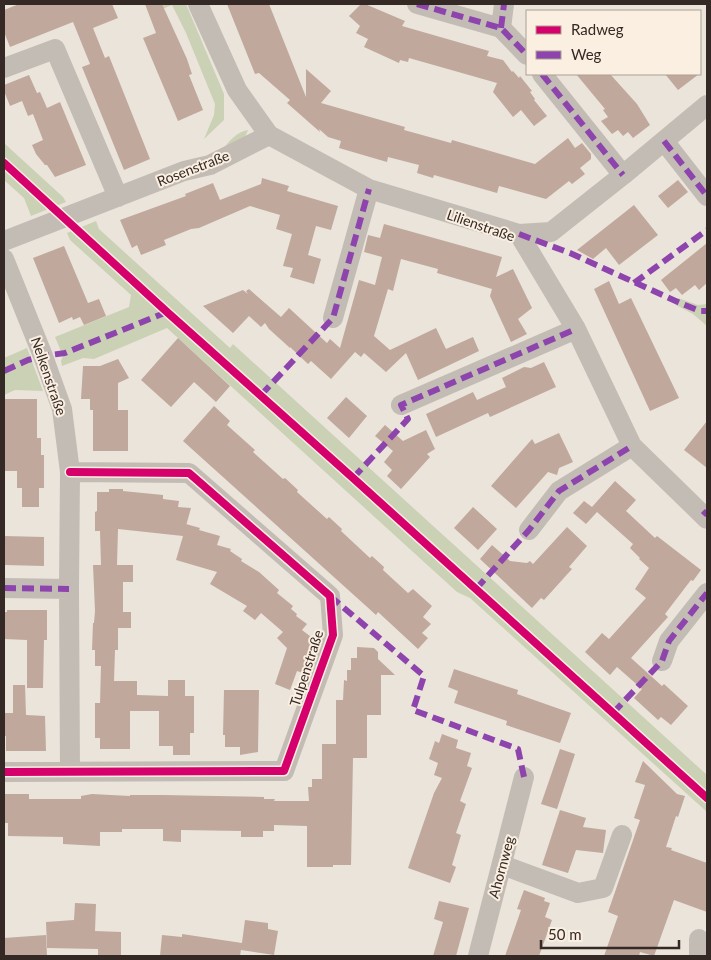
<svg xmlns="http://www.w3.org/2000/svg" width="711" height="960" font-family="Lato,sans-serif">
<rect width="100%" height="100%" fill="#ebe4db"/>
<path fill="#cbd1b4" d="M145,4H186L224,94V120L204,139L214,115L215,104L186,33L172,5L150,14Z
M248,130L245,137L223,149C230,140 237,132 248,130Z
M4,143L63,197L66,202L31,216L24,198L4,180Z
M96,221L99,229L230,348L233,344L707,775V812L470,598L457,592L167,328L94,359L83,358L62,366L61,361L63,356L55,337L129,307L131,295L70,240L67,233Z
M678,298L698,305L707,304V326L693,314L676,305Z
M27,348L43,391L15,390L4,395V358Z"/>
<path fill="#c0a89c" d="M19,4H112L118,18L93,28L105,58L109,56L150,159L124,170L82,67L90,64L73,22L10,47L4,32V10Z
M145,4H162L187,59L192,74L189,75L203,110L178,121L143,38L156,33Z
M227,4H269L306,97V69L331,91L321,103L405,127L404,130L451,143L452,140L535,164L568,138L575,148L582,143L591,154V159L580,168L585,174L572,184L569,181L546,199L499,186L497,193L434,175L433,178L417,173L419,165L388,157L387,162L339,148L341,141L328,137L319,129L320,132L287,103L290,100L259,73L255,74Z
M361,4H365L405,21L402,26L489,51L487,56L503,60L512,72L513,71L519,78L520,76L532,91L530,92L535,99L534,100L547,116L534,126L521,110L513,117L493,92L497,83L409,58L408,62L400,60L399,63L364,47L368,39L356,33L360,26L349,16Z
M576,74H610L637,104L650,125L633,138L628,132L623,136L618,130L612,134L601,121L608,117L603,110L605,109Z
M665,74H699L678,90Z
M29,75L37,93L40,92L47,108L60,102L86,165L55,177L47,165H45L36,154L32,145L43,140L33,114L28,116L22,101L10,106L4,91V85Z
M262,178L289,186L287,191L338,206L331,230L316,226L308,255L321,259L314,284L290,277L293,268L283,266L292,234L276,229L280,215L250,206L199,228L191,229L164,240L166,245L141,255L137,245L132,248L120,220L186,196L185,194L213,183L220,200L261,184Z
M678,180L688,192L668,208L658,196Z
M634,205L658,235L619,265L606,248L593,259L577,250Z
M384,224L502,257L496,277L513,269L532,308L518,319L527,334L511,342L490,296L492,289L437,273L438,269L401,259L393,291L388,289L374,336L390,350L436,328L446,349L473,337L479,351L418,380L406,353L386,372L364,353L361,357L355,352L331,379L311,361L308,364L290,347V348L269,329L265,323L261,327L249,316L233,333L203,306L243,290L248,294L246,291L249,289L281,317L289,308L327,343L330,339L340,348L359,280L375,285L382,257L364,252L368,235L380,238Z
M707,243V283L699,290L695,285L682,295L676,288L670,292L661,280Z
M64,246L88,303L99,299L106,316L84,325L80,317L73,320L72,317L59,323L33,258Z
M609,281L619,304L631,298L679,398L650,411L594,289Z
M178,338L230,386L216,402L194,382L171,407L141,380Z
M118,359L129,378L118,383V410H128V451H93V410H90V399H81L83,366H100Z
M544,362L556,387L490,417L488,413L436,437L426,414L473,392L477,400L506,387L502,378L524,367L531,368Z
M346,397L367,416L349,438L327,418Z
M5,399H37V438H41V455H44V488H39V507H22V488H17V471H4V404H5Z
M214,406L230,421L227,425L255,450L253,452L283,479L285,478L298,490L297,492L327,519L329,517L342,529L341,531L370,558L372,556L384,567L383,570L408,593L413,589L432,606L423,617L431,624L422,633L428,638L418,649L378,612L376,615L183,441Z
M707,421V468L684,450Z
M385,425L403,441L426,430L435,449L427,454L430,457L401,489L387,476L392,470L384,462L393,451L375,436Z
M559,433L573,462L559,468L557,475L548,472L516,508L491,486L532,439L535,444Z
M615,481L636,500L626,511L655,538L657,536L701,570L693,581L691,580L665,614L668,617L631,658L662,686L664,684L688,706L671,725L661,717L658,720L634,698L642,689L617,667L610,675L585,652L602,633L609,639L646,598L635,589L649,568L639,559L640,558L630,548L633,544L597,512L586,524L573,513L584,501L592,507Z
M109,489H123V491L163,495V499L179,501L178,507L191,508L184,533L186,524L200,528L199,530L220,536L217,545L231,549L230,551L242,559L241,561L259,572L279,590L277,593L293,606L291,609L297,614L296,616L307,624L302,630L315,640L303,673L297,671L290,690L275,684L287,648L277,638L283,632L261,613L255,620L243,611L247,606L210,584L217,572L176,560L183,536L118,529L117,565H133V582H123V612H131V628H118V650H115L114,681H137V695L168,696V680H185V696H194V733H190V755H173V746H159V711H130V749H100V738H95V703H100L101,666H95V650H92L93,623H94L95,611L93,565H101L100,531H95V512L97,511V492H109Z
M473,507L497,529L478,550L454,528Z
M567,527L587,546L569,567L572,569L544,600L541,598L532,608L480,559L492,545L510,561L527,563L530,561L533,564Z
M4,536L44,537V566L4,565Z
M7,610H47V640H44L43,688H27V640L4,639V612H7Z
M357,647L374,648L378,652V659L395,675H381V715H367V758H353L351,865H333V867H307V826L274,825V831H263V837H241V831L181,830V842L163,841V829H122V832H100V846L63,844V837L8,836V823H4V794H29V799H81V796L92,794L130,796V795H163L264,797V799H275L274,801H309L308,787H312V779H322V744H336V700H343L344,680L347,681V670H351V658H357Z
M454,669L518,690L517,694L571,713L560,743L506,725L507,721L454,703L458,691L448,687Z
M13,685H25L26,715L45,716L46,751H6V736H4V713H13Z
M224,690H259L258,752L240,755V747H225V735H223Z
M442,734L458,740L456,748L471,753L467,766L472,768L460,801L466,804L456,833L461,835L452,865L456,867L450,883L408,868L434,793L442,778L434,775L438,763L429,759L435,741L439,743Z
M560,749L575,754L557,809L541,804Z
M643,761L677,794L685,796L678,817L676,816L666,847L672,848L671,850L707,863V912L674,900L654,956L640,952L639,956H604L618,916L608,912L640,820L634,818L645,785L635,782Z
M560,810L586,818L583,827L606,830L603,853L576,850L568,873L542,865Z
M524,890L545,898L544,901L550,903L545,917L552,920L539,956H505L521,910L517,909Z
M439,901L469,908L456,956H433L443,922L434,919Z
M75,903L96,904L95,931L121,932V956H98V949L47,948L46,922L74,920Z
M245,920L268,923V929L278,931L274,955L241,950Z
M182,934L242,943L240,956H160L162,935L182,937Z
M46,935L47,956H4V938Z"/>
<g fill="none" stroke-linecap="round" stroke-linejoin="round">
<path stroke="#c3bcb5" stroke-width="20" d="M417,4L501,28L527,55
M501,28L504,4
M4,68L55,49L118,197
M542,74L623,175
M269,135L369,189L519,234L576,329L632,446L707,519
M664,141L707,196
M519,234L551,232L623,175L707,105
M4,241L184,171L210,165L269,135L237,90L198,4
M4,259L43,356L62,409L70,472L69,589L70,771
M333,318L369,189
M401,405L576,329
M529,530L559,491L632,446
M4,588L69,589
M662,661L669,641L707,593
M4,772L284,771L333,635L330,596L189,473L70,472
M502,865L578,893L603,888L622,835
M699,939V956
M478,956L524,777"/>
<path stroke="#8e44ad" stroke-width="6" stroke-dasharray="12 6" stroke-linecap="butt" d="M417,4L501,28L527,55
M501,28L504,4
M542,74L623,175
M664,141L707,196
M519,234L570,253L680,303L700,311H707
M634,283L707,230
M4,371L28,360L43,356L65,353L167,312
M261,395L333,318L369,189
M353,478L408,419L401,405L576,329
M703,515L707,511
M4,588L69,589
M476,589L529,530L559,491L632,446
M330,596L424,676L413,710L518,749L524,777
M613,713L662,661L669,641L707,593"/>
<g stroke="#faefe0" stroke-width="11">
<path id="cycleway" d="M4,163L167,312L353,478L707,798
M4,772L284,771L333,635L330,596L189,473L70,472"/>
</g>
<use href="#cycleway" stroke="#d6006c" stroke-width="8"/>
</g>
<g text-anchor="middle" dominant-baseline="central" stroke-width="4" stroke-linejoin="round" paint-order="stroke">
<g font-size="14" fill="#342924" stroke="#faefe0">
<text transform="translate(193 168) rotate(-21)">Rosenstraße</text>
<text transform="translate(481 225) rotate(19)">Lilienstraße</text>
<text transform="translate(49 376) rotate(71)">Nelkenstraße</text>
<text transform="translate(306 668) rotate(-72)">Tulpenstraße</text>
<text transform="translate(501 867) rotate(-75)">Ahornweg</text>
</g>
</g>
<rect width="711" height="960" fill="none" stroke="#342924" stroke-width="10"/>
<rect x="526" y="10" width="175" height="65" fill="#faefe0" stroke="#aba095"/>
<rect x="536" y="26" width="25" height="8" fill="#d6006c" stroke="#aba095"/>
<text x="571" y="35" font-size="15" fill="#342924">Radweg</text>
<rect x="536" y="51" width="25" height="8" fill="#8e44ad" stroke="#aba095"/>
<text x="571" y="60" font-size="15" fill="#342924">Weg</text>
<path d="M541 940v8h138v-8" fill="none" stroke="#342924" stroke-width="2.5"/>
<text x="548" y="940" font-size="15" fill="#342924" stroke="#faefe0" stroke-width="4" paint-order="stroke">50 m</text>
</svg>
